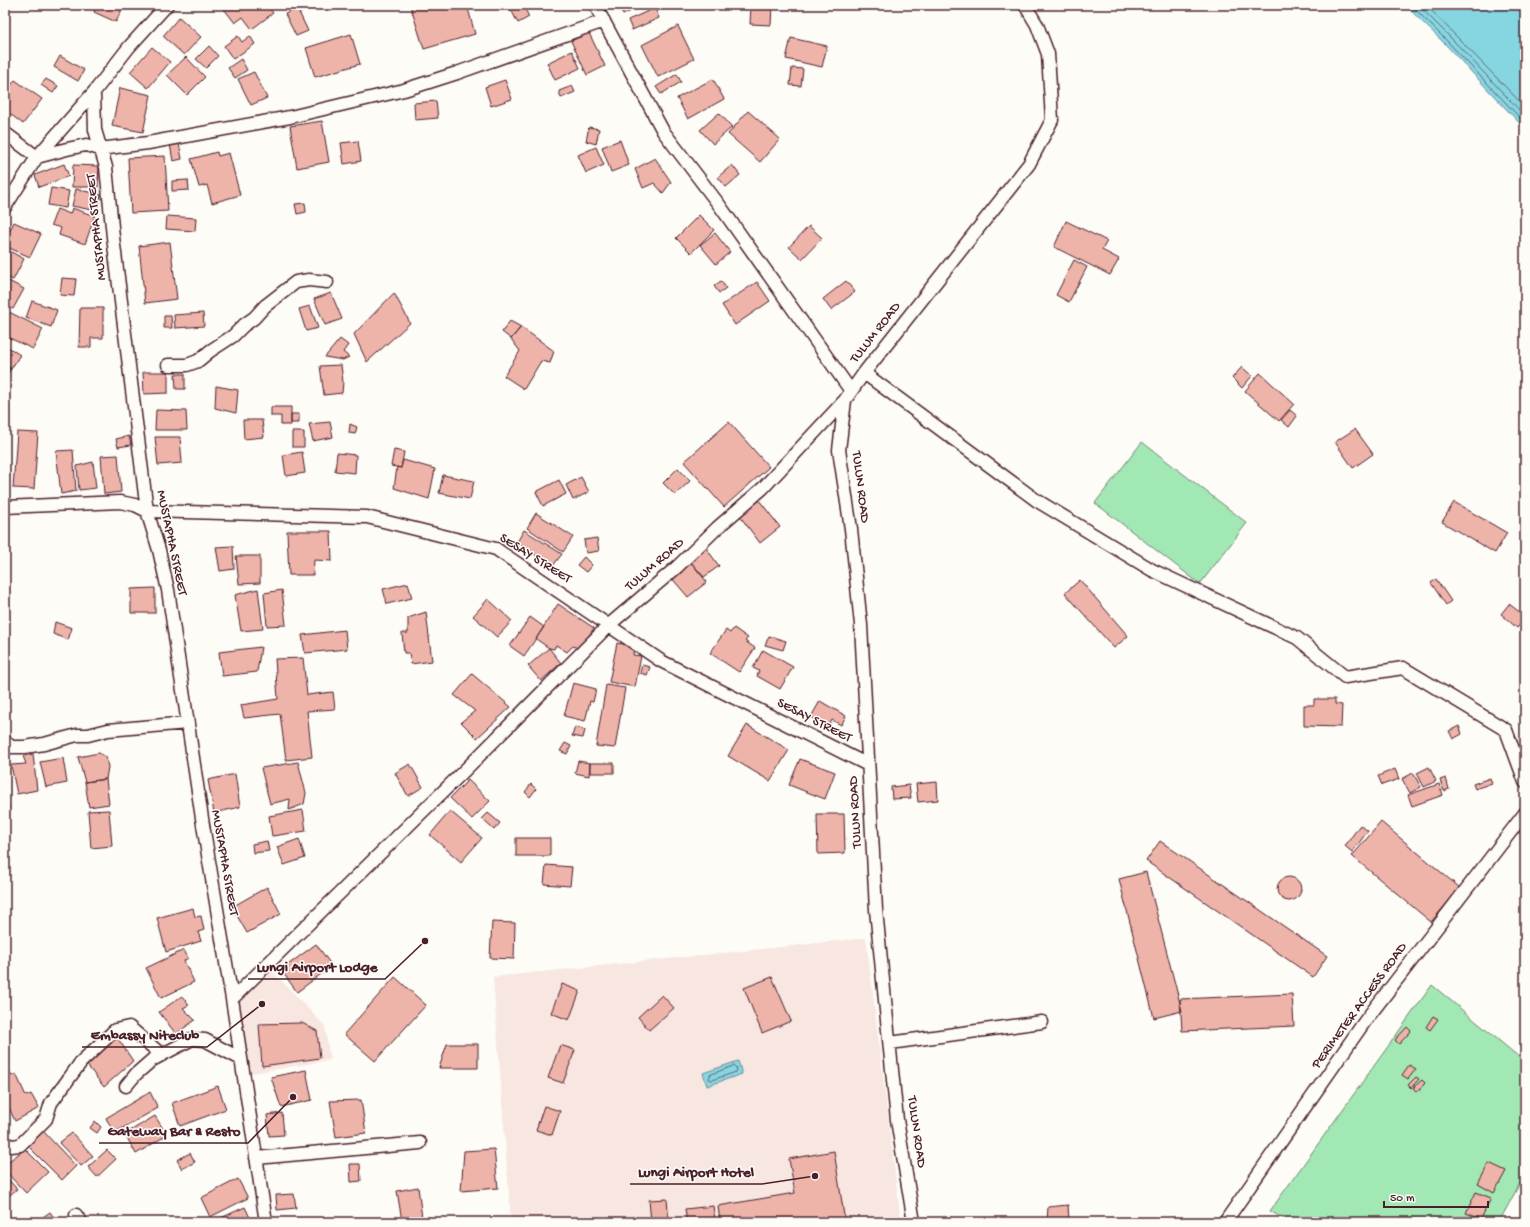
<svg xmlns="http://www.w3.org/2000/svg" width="1530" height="1227" font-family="'Gochi Hand',sans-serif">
<rect width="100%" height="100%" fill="#fdfcf7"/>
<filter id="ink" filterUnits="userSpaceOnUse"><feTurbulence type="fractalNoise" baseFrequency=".025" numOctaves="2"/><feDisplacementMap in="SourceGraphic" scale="8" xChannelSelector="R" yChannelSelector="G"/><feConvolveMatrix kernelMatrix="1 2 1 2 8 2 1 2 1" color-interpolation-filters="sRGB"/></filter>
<g filter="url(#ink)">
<path fill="#f8e6e0" d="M866,938L901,1222H511L493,977Z
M270,969L325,1026L330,1060L248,1074L239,999Z"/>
<path fill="#a1e8b5" stroke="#768470" d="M1142,442L1247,523L1200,584L1095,503Z
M1432,985L1525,1062V1174L1499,1222H1289L1270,1211Z"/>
<path fill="#86d6e2" stroke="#6e8d99" d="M1405,5H1525V129L1445,44Z
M738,1061L742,1074L707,1086L703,1073Z"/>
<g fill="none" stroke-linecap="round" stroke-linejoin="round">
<path stroke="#626874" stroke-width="1" d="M1411,5L1447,41L1525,123
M1418,5L1451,38L1525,116
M1426,5L1525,107
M734,1066L737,1069L736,1072L712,1080L709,1079L710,1075Z"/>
</g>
<path fill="#eeb4aa" stroke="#4a1f2b" d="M97,5H124L116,22L94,12Z
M221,5H267L273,13L252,29L243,17L235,23Z
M410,5H467L475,34L424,49Z
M516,5H523L529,17L518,23L510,8Z
M618,5H642L623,15Z
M751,5H772L771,25L750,24Z
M297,8L308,31L296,36L285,14Z
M655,8L659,18L632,30L628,20Z
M179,17L201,37L184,55L163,36Z
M678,26L694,59L658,77L642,45Z
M589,33L605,66L587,75L571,41Z
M351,34L360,64L315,77L306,48Z
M238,36L242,42L250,36L255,44L233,59L224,46Z
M791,38L827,46L822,67L786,59Z
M209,46L218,56L206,68L196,59Z
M152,47L170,62L148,88L130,72Z
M572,51L580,68L555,80L547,63Z
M60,56L84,70L78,81L54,67Z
M186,57L205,77L187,95L167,75Z
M241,59L247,70L235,78L228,68Z
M792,68L803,69L801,86L790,85Z
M254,72L267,98L251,105L238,79Z
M677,74L681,82L661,94L656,87Z
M46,79L58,86L53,93L41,85Z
M713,79L724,99L688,119L677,98Z
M15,80L42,99L23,124L5,110V93Z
M505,80L512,99L491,106L485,87Z
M572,86L575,92L561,98L559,91Z
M120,88L151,95L143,132L112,126Z
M436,101L438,118L415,120L414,103Z
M748,111L780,139L760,162L728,134Z
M719,113L732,127L713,144L700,130Z
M322,121L329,162L297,168L290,126Z
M589,127L599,129L596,144L586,141Z
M620,140L629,165L611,172L602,147Z
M358,141L361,161L344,164L341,143Z
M179,143L182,159L173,161L170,144Z
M596,147L604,165L586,173L578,155Z
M217,152L218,156L229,153L240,195L212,203L207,185L199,187L191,159Z
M165,156L168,211L131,213L128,158Z
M655,158L671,182L663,193L654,183L643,188L635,169Z
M64,164L69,176L39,187L35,175Z
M73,165L99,166L98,187H72Z
M732,165L740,175L726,187L718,177Z
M188,180L189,190L172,191V181Z
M51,188L69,191L66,208L48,205Z
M76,189L101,195L97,211L72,206Z
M305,203L306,212L297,214L295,204Z
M72,208L95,216L85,244L59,235L61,228L51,225L57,209L70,214Z
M699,215L714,230L691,253L676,238Z
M167,216L196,218L195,231L166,229Z
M1066,221L1107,241L1102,250L1119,259L1110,275L1054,247Z
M14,222L41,234L30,257L5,246V241Z
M809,226L822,238L802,259L789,247Z
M715,233L730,252L716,264L700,245Z
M170,242L177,299L145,303L139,246Z
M6,249L24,259L13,280L5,276Z
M1074,260L1087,267L1069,302L1056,295Z
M62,278L76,279L74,296L60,295Z
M5,279L24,289L13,309L5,305Z
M721,281L726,288L719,293L714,286Z
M846,281L855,292L831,310L823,299Z
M757,282L770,301L735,325L722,305Z
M331,293L342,319L325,325L314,299Z
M394,293L410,323L367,362L354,334Z
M32,301L57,310L51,327L26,318Z
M310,306L318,328L306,331L299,309Z
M80,308H103V338H91V347H79Z
M9,312L43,329L33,349L5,336L9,326L5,324V319Z
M203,313L204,326L175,328L174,315Z
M164,316H171L172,328H164Z
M510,321L521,327L511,339L502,332Z
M521,327L554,351L550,363L541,361L524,389L504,376L520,351L511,339Z
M340,339L348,345L343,352L349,357L343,360L325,357Z
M5,345L20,355L11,369L5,365Z
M5,365L11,369L5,378Z
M341,365L343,382L342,393L324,395L320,366Z
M1242,367L1252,376L1242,388L1232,378Z
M143,372H168V393L144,394Z
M1260,373L1294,404L1279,421L1245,391Z
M175,374H185V389H176Z
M216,386L238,390L236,413L215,408Z
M271,407H291V425H281V416H271Z
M156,410L186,411L187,430H155Z
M1290,410L1297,416L1289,427L1281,420Z
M291,414H299V423H291Z
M243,420H262L264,437L244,439Z
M330,422L333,437L313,441L309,424Z
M729,422L769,467L724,507L684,462Z
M350,424L357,427L355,434L349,433Z
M1355,429L1373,454L1353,468L1335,442Z
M17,432L38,433L34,489L13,488Z
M292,432H304V447H292Z
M129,436L131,445L118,447L116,439Z
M155,437H180L182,463L158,465Z
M73,450L76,491L61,494L56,451Z
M394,450L404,452L401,468L391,466Z
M302,452L305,473L286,476L283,455Z
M337,453L356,455L355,473L335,471Z
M118,455L121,492L104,494L101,456Z
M403,460L435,469L429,499L394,488L397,467L401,468Z
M93,462L96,488L79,490L77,466Z
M678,468L690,481L675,495L663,483Z
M443,475L474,481L470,499L439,493Z
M581,477L589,492L573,500L566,485Z
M559,480L566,494L543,506L536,492Z
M759,500L780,527L760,543L739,515Z
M1454,502L1507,533L1495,553L1442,522Z
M536,513L573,537L563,552L527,528Z
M524,530L562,554L552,567L517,542Z
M287,531H331L332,561L314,560L313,575H289Z
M597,538L599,551L586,553L584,540Z
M704,545L719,566L704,577L689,560Z
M233,546L234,569L220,571L216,547Z
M236,556H260V583L239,584Z
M584,557L592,565L586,572L577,565Z
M689,560L707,582L688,597L670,576Z
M1436,579L1451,601L1446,605L1431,583Z
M1080,580L1128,636L1114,648L1065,593Z
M408,583L412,598L387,604L383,589Z
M155,588V613H131V589Z
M258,589L263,629L241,631L235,595Z
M282,590L286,625L267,626L264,593Z
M488,599L512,621L497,637L473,616Z
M558,604L594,628L580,649L573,646L567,652L556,645L554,649L549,648L536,639Z
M1509,604L1525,616V619L1517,628L1501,614Z
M426,612L432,661L411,664L409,653H404L402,633H408V618Z
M530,617L544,627L524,656L510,646Z
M55,622L72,628L68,640L53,634Z
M734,628L748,638L745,641L755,648L739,672L710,653L726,630L730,633Z
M345,630L347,649L305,653L302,635Z
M769,636L786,641L783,650L765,645Z
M617,643L634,646L633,655L641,656L635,687L609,682Z
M261,647L257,672L222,676L219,652Z
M549,648L561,663L541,681L528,666Z
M763,650L793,667L780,689L757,676L759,671L753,668Z
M303,658L307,695L333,692L335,709L307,711L312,757L286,760L280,714L244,718L241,705L278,699L275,659Z
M642,665L650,667L647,675L640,673Z
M472,674L511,707L477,738L461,722L475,711L454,695Z
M573,683L596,689L593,702L590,701L585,721L564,716Z
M606,685L625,688L615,748L596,746Z
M1314,699H1335V704L1342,705L1341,727L1304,726V705H1314Z
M820,701L846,716L841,725L832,720L828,727L811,717Z
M747,725L789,750L770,781L728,756Z
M1459,726L1462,734L1453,739L1449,731Z
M575,727L585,730L583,738L572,736Z
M565,743L571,746L567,754L560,751Z
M99,753L106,757L108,767L106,779L85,782L78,757Z
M33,754L37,790L17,794L11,765L26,764L23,756Z
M63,758L67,783L46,787L40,762Z
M800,759L835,772L825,799L789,785Z
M578,761L590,763L589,776L575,773Z
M298,762L306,793L304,804L289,810L290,799L270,804L261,768Z
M590,763H614V773H590Z
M410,764L423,787L408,796L395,773Z
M1429,767L1436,781L1424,787L1417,773Z
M1395,769L1399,779L1382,785L1378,776Z
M1413,773L1421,787L1410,793L1402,779Z
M235,774L240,807L214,813L208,780Z
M1446,778L1449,789L1444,791L1440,780Z
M1490,778L1492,783L1475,789L1473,784Z
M106,779L109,804L89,807L85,782Z
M468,780L490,801L472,819L450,798Z
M937,782L938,800L918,802L916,784Z
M531,784L536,789L530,797L525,792Z
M1439,784L1443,795L1412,806L1408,795Z
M909,785L911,798L892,799L891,787Z
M5,788L9,809L5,810Z
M109,810L112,846L91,848L88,811Z
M303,810L306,831L272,836L269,816Z
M450,811L482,838L461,862L430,835Z
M488,813L500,823L494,830L482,819Z
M817,814H844L845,853L818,854Z
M1381,822L1460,888L1431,922L1352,856Z
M1360,825L1368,831L1352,852L1345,846Z
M516,838H550V856H516Z
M299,839L305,858L284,865L277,847Z
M267,841L269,851L253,853L252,844Z
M1160,841L1327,956L1313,977L1146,861Z
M546,865L572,867L570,886L544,884Z
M1146,872L1182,1011L1154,1018L1119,879Z
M1277 889a12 12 0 1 1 24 0a12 12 0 1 1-24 0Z
M267,887L281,914L247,933L232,907Z
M193,908L195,917L201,916L204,930L198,932L201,941L166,952L157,918Z
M492,922L515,923L514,959L490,958Z
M316,944L332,966L297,992L281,970Z
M184,950L188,958L184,961L194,982L161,998L146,968Z
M395,977L426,1005L375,1061L344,1034Z
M772,977L791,1021L762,1033L744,988Z
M562,984L580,991L569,1020L551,1013Z
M1292,994L1294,1026L1182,1031L1180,999Z
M662,995L674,1008L649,1030L638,1017Z
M182,996L189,1005L183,1008L195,1020L176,1034L159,1012Z
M1433,1016L1438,1019L1430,1030L1426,1027Z
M302,1023L317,1031L320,1058L262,1066L259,1024Z
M1407,1027L1411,1031L1399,1044L1395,1040Z
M117,1037L133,1061L104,1087L86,1064Z
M447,1044H478V1068H439Z
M560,1045L575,1050L563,1083L548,1078Z
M1409,1065L1416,1069L1408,1079L1402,1075Z
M306,1070L312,1100L281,1107L271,1077Z
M10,1072L12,1076L16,1074L26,1096L31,1094L39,1108L15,1121L5,1099V1073Z
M1416,1077L1419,1079L1411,1088L1408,1085Z
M1422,1080L1425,1083L1417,1092L1413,1088Z
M218,1086L226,1109L180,1126L172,1103Z
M150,1092L158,1108L114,1133L106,1118Z
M361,1100L366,1133L336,1137L330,1101Z
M544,1106L560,1111L552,1135L536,1130Z
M282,1113L284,1135L269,1136L267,1115Z
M155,1116L167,1135L136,1154L125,1134Z
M95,1121L101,1127L97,1133L90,1128Z
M41,1129L76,1166L62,1180L25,1143Z
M72,1133L93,1156L81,1166L59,1143Z
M25,1149L48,1172L26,1193L5,1171V1164Z
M494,1149L498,1188L461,1191L464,1151Z
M107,1150L116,1159L97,1177L88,1167Z
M834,1151L845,1222H720L718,1206L795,1193L789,1159Z
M190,1153L195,1162L182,1169L177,1160Z
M1489,1163L1506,1171L1494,1193L1478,1184Z
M350,1164H360L361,1181L351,1182Z
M5,1176L17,1189L5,1199Z
M238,1179L248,1198L210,1217L201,1198Z
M418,1187L422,1218L402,1221L397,1191Z
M1476,1192L1491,1198L1481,1219L1466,1213Z
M294,1194L296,1208L277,1210L276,1195Z
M667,1199L669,1222H651L649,1200Z
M1068,1205L1069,1221H1047L1048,1207Z
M713,1206L715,1220L687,1222L685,1209Z
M245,1207L252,1222H212Z
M50,1212L57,1222H36Z"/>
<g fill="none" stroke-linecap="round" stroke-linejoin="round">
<g stroke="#4a1f2b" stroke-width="15">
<path id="minor" d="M595,5L663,131L720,206L851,391
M94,92L95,130L106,167L113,237L147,511L159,550L168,590L203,825L232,999L266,1222
M5,133L37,157L67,149L86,145L100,149L148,143L290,117L404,90L457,73L604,21
M5,207L37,157L94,92L129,47L167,5
M168,365H187L198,361L210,351L233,336L244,325L254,318L265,306L296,282L309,280L327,282
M864,373L1036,500L1152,570L1297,638L1345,677L1403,668L1506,730L1525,782
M845,400L839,450L851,529L861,625L876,910L897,1120L914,1222
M5,507L120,502L135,505L147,511L367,517L496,549L661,661L868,765
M5,741L11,747H25L44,744L77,735H88L108,730L187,723
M232,999L468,767L609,625L677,567L717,528L763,488L845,400L864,373L1029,164L1052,120L1048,54L1037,25L1025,5
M890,1043L1042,1022
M126,1086L136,1074L152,1060L192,1039L205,1040L241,1059
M5,1143L11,1146L20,1145L46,1119L51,1103L81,1062L115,1030L129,1027L162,1055
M256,1158L420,1143
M76,1215L81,1222
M1225,1222L1365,1021L1525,813"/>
</g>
<use href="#minor" stroke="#fdfcf7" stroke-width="12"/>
</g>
</g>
<g text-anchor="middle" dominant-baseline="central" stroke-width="3" stroke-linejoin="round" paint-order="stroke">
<g font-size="14" fill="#4a1f2b" stroke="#fdfcf7">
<text transform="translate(97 227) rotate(-96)">MUSTAPHA STREET</text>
<text transform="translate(876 333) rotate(-52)">TULUM ROAD</text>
<text transform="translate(860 487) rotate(83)">TULUN ROAD</text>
<text transform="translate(171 543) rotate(78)">MUSTAPHA STREET</text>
<text transform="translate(535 559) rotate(32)">SESAY STREET</text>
<text transform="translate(655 565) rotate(-41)">TULUM ROAD</text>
<text transform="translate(814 721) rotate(27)">SESAY STREET</text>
<text transform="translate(856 812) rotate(-93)">TULUN ROAD</text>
<text transform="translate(224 863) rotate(80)">MUSTAPHA STREET</text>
<text transform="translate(1360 1006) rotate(-54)">PERIMETER ACCESS ROAD</text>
<text transform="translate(916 1132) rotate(82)">TULUN ROAD</text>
</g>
</g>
<path fill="none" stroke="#4a1f2b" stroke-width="1.5" d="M425 941L385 979H248M262 1004L207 1047H82M293 1097L248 1143H99M815 1176L762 1184H630"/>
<g fill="#4a1f2b" stroke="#fdfcf7" stroke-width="1.5">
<circle cx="425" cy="941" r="4"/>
<circle cx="262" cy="1004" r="4"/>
<circle cx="293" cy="1097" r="4"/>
<circle cx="815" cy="1176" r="4"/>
</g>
<g font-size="15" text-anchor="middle" font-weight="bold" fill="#4a1f2b" stroke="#fdfcf7" stroke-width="3" stroke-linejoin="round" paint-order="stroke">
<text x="317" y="971">Lungi Airport Lodge</text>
<text x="145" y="1039">Embassy Niteclub</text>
<text x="174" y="1135">Gateway Bar &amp; Resto</text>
<text x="696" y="1176">Lungi Airport Hotel</text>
</g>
<rect width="1530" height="1227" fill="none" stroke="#fdfcf7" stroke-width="20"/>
<rect x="10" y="10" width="1510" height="1207" fill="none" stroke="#4a1f2b" stroke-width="1.5" filter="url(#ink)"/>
<path d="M1384 1201v6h104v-6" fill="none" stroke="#4a1f2b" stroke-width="2"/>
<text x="1390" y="1201" font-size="12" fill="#4a1f2b" stroke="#fdfcf7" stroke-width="3" paint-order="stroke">50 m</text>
</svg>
